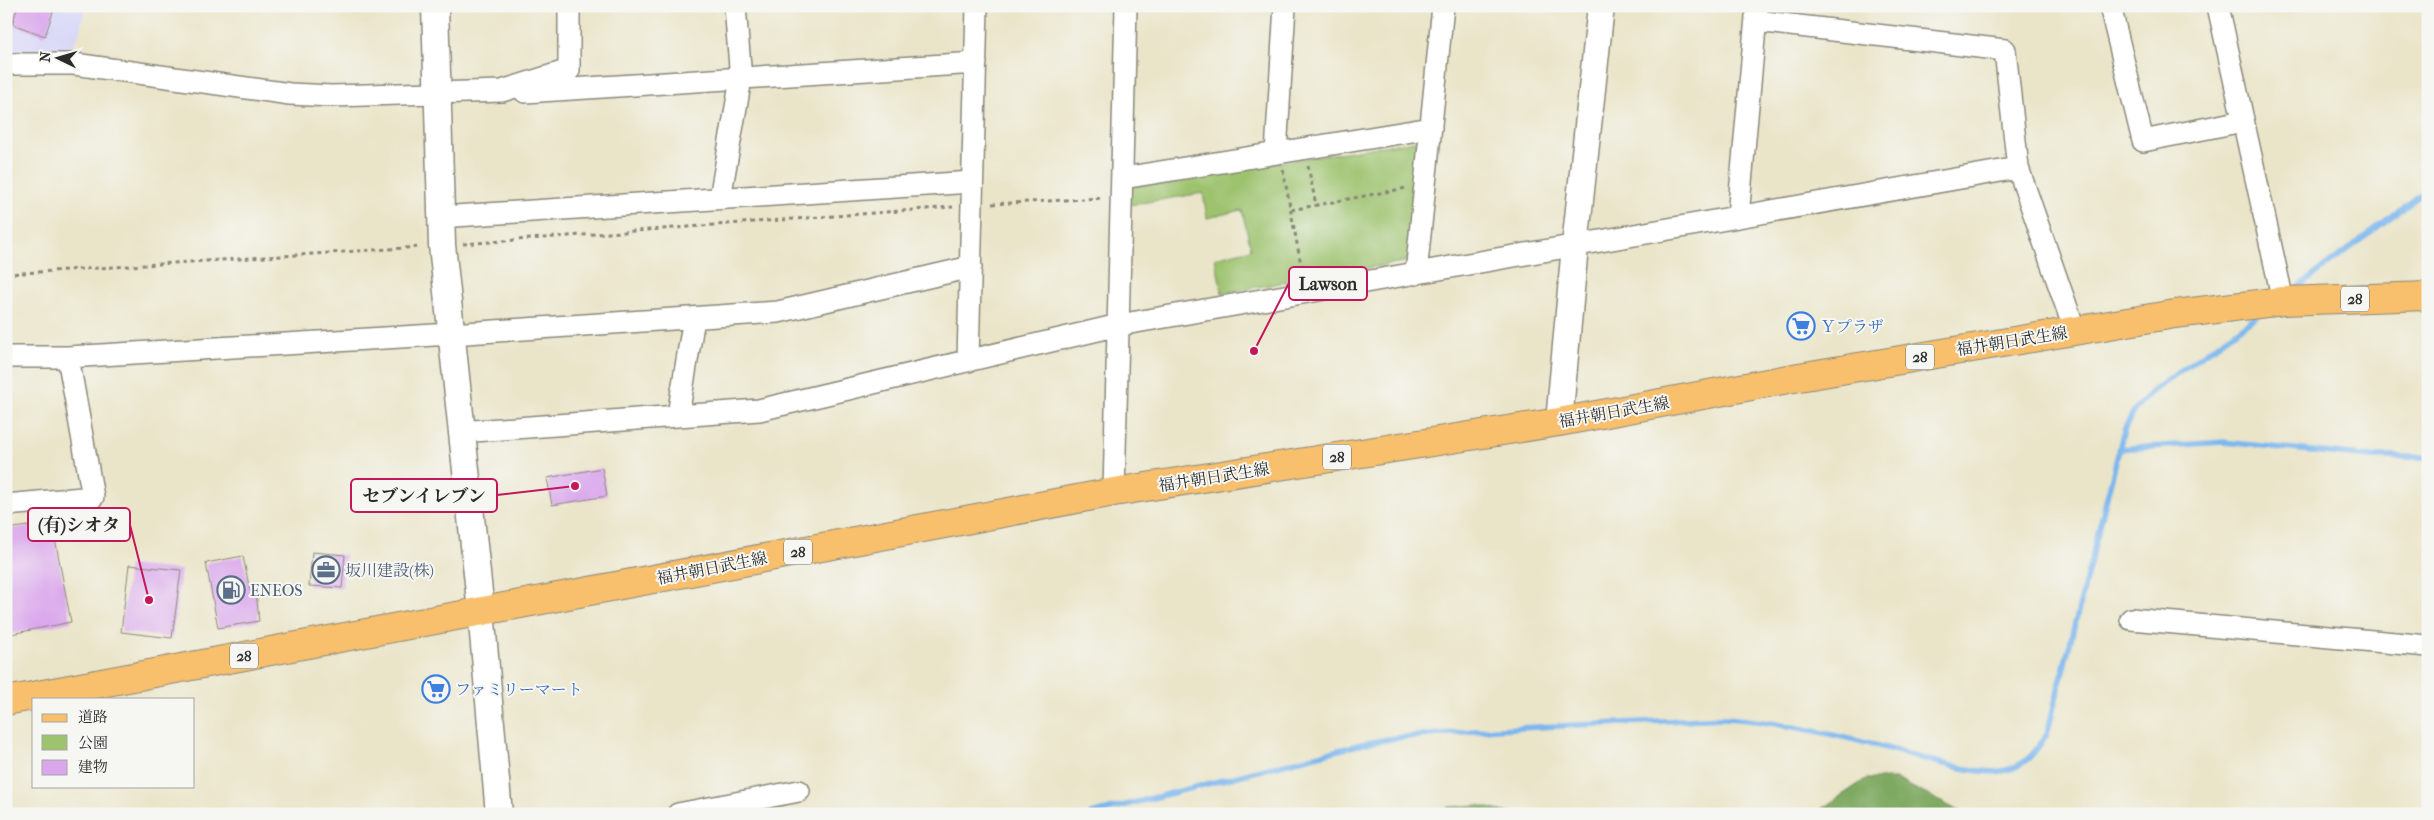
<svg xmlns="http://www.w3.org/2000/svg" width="2434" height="820" font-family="'IM FELL French Canon','Noto Serif JP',serif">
<rect width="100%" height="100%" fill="#f6f6f2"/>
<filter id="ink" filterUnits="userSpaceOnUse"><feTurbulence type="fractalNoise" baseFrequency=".02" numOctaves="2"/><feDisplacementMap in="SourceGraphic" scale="10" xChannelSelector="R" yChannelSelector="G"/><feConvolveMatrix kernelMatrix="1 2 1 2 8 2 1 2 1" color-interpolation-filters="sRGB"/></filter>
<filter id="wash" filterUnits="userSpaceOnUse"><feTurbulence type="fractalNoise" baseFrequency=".0096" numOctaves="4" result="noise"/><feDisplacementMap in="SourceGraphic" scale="20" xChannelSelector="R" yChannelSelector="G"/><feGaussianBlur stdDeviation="1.12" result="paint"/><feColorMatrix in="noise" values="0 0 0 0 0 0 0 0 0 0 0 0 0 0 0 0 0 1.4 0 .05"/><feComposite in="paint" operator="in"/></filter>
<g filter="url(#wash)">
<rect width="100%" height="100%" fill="#eae5c9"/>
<path fill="#d8d7f8" d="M6,6H86L78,37L69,50L62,54L6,55Z"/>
<path fill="#9dc36e" stroke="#64774c" d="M1421,140L1408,261L1222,293L1215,258L1251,249L1242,210L1207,218L1203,193L1129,205V186Z"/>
<path fill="#7ea961" stroke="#546a46" d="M1866,779H1896L1965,814H1763L1818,811Z
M1478,805L1512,814H1437L1449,807Z"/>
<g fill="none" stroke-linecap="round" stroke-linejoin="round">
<path stroke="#7db7ee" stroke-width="5.5" d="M2294,290L2428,189
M2118,449L2224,442L2372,457H2428
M6,808H9L14,814
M1091,814L1362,744L1395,738L1497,729L1726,718C1778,722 1829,733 1879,746C1909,754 1974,776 2002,771C2025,767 2035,753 2047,734L2124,430L2134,411L2151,392L2258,315"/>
</g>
<g id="blocks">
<path fill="#daa7ec" d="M18,6H55L45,36L12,24Z
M602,468L607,496L552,505L547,478Z
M52,523L71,622L6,635V529Z
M312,552L345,555L342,588L309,586Z
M243,556L250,591H256L259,621L218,628L206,563Z
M129,565L181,570L172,638L121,632Z"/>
</g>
</g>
<g filter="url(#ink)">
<use href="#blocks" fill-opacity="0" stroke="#8a887a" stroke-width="1"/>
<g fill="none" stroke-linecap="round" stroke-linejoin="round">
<g stroke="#8a887a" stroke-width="24">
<path id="minor" d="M2110,6L2143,141L2243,121
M2218,6L2283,301
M1756,21L2005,50L2018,168L2075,331
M6,64H74L290,94L332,96L502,91L569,70V6
M525,92L976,63
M1276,153L1285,6
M1123,178L1431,128
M720,198L741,79L735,6
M1738,216L1757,6
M440,217L972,182
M1416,274L1443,6
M6,357H68L451,334L778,312L971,267
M968,361L977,6
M678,415L694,318
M460,432L759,410L1119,325L2018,168
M1114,492L1126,6
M6,505L93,497L68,357
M2131,619L2428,646
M678,814L799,791"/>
</g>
<g stroke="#8a887a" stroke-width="29">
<path id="tertiary" d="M435,6L442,245L481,611L499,814
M1559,422L1575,246L1601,6"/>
</g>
<g stroke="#8a887a" stroke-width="30">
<path id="primary" d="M6,701L1114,492L1559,422L1799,377L2175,314L2283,301L2428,296"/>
</g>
<path stroke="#8a887a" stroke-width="3" stroke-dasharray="4 4" stroke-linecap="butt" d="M1308,166L1316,205
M1283,170L1303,275
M992,204L1103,198
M1291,210L1406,188
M463,244L953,207
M6,274L420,247"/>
<use href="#minor" stroke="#fff" stroke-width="21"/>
<use href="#tertiary" stroke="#fff" stroke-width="26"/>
<use href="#primary" stroke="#f8bf6c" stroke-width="28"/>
</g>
</g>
<defs>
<g id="supermarket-ring" transform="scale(1.4375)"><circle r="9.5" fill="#f6f6f2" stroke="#3f7fe0" stroke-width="1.5"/><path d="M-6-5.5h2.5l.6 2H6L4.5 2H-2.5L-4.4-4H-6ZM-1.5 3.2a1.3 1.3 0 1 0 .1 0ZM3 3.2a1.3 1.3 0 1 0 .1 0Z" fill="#3f7fe0"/></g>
<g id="office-ring" transform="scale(1.4375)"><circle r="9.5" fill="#f6f6f2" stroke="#5c6f8a" stroke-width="1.5"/><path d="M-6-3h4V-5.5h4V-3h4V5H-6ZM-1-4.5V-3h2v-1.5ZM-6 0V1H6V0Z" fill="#5c6f8a"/></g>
<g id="fuel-ring" transform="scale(1.4375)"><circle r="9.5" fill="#f6f6f2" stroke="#5c6f8a" stroke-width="1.5"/><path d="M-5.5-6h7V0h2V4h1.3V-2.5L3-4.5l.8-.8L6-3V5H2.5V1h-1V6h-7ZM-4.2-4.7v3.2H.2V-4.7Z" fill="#5c6f8a"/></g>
</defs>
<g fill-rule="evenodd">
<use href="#supermarket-ring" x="1801" y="326"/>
<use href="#office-ring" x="326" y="570"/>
<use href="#fuel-ring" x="231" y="590"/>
<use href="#supermarket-ring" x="436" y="689"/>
</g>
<g text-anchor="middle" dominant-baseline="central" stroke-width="4" stroke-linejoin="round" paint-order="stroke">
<g fill="#f6f6f2" stroke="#686867" stroke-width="1">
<rect x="2341" y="286.5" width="28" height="25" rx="4"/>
<rect x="1906" y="344.5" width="28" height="25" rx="4"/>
<rect x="1323" y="444.5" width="28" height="25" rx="4"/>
<rect x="784" y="539.5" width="28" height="25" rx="4"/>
<rect x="230" y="643.5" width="28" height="25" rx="4"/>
</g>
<g font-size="15" font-weight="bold" fill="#2b2b2b">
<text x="2355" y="299">28</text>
<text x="1920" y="357">28</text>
<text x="1337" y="457">28</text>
<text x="798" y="552">28</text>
<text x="244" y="656">28</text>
</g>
<g font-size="16" fill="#366cbe" stroke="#f6f6f2" text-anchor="start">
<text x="1820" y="326">Ｙプラザ</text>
<text x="455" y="689">ファミリーマート</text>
</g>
<g font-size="16" fill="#2b2b2b" stroke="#f6f6f2">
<text transform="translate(2012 341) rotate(-9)">福井朝日武生線</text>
<text transform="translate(1614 412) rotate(-10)">福井朝日武生線</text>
<text transform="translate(1214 477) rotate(-9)">福井朝日武生線</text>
<text transform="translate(712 568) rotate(-11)">福井朝日武生線</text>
</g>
<g font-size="16" fill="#4e5e75" stroke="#f6f6f2" text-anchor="start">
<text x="345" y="570">坂川建設(株)</text>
<text x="250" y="590">ENEOS</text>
</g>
</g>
<path fill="none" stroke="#c2185b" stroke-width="2" d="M1254 351L1289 283M575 486L497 495M149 600L130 525"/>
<g fill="#c2185b" stroke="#f6f6f2" stroke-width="2">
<circle cx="1254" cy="351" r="5"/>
<circle cx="575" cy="486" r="5"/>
<circle cx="149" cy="600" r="5"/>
</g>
<g fill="#f6f6f2" stroke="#c2185b" stroke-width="2">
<rect x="1289" y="267" width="78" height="33" rx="5"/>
<rect x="351" y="479" width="146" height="33" rx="5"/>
<rect x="28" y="508" width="102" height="33" rx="5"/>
</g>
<g font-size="18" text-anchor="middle" font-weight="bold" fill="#2b2b2b">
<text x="1328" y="290">Lawson</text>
<text x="424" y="502">セブンイレブン</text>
<text x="79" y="531">(有)シオタ</text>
</g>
<rect width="2434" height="820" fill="none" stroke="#f6f6f2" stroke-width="25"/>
<rect x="32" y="698" width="162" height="90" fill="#f6f6f2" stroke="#a5a5a2"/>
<rect x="42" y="714" width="25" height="8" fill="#f8bf6c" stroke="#a5a5a2"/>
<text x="78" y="722" font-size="15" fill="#2b2b2b">道路</text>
<rect x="42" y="735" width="25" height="15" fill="#9dc36e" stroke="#a5a5a2"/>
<text x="78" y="748" font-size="15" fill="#2b2b2b">公園</text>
<rect x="42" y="760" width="25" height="15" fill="#daa7ec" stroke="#a5a5a2"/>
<text x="78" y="772" font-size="15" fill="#2b2b2b">建物</text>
<g transform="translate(58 58) rotate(275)" stroke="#f6f6f2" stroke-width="4" paint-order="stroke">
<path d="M0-4L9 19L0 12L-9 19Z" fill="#2b2b2b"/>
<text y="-8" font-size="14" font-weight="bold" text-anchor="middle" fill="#2b2b2b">N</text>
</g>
</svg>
